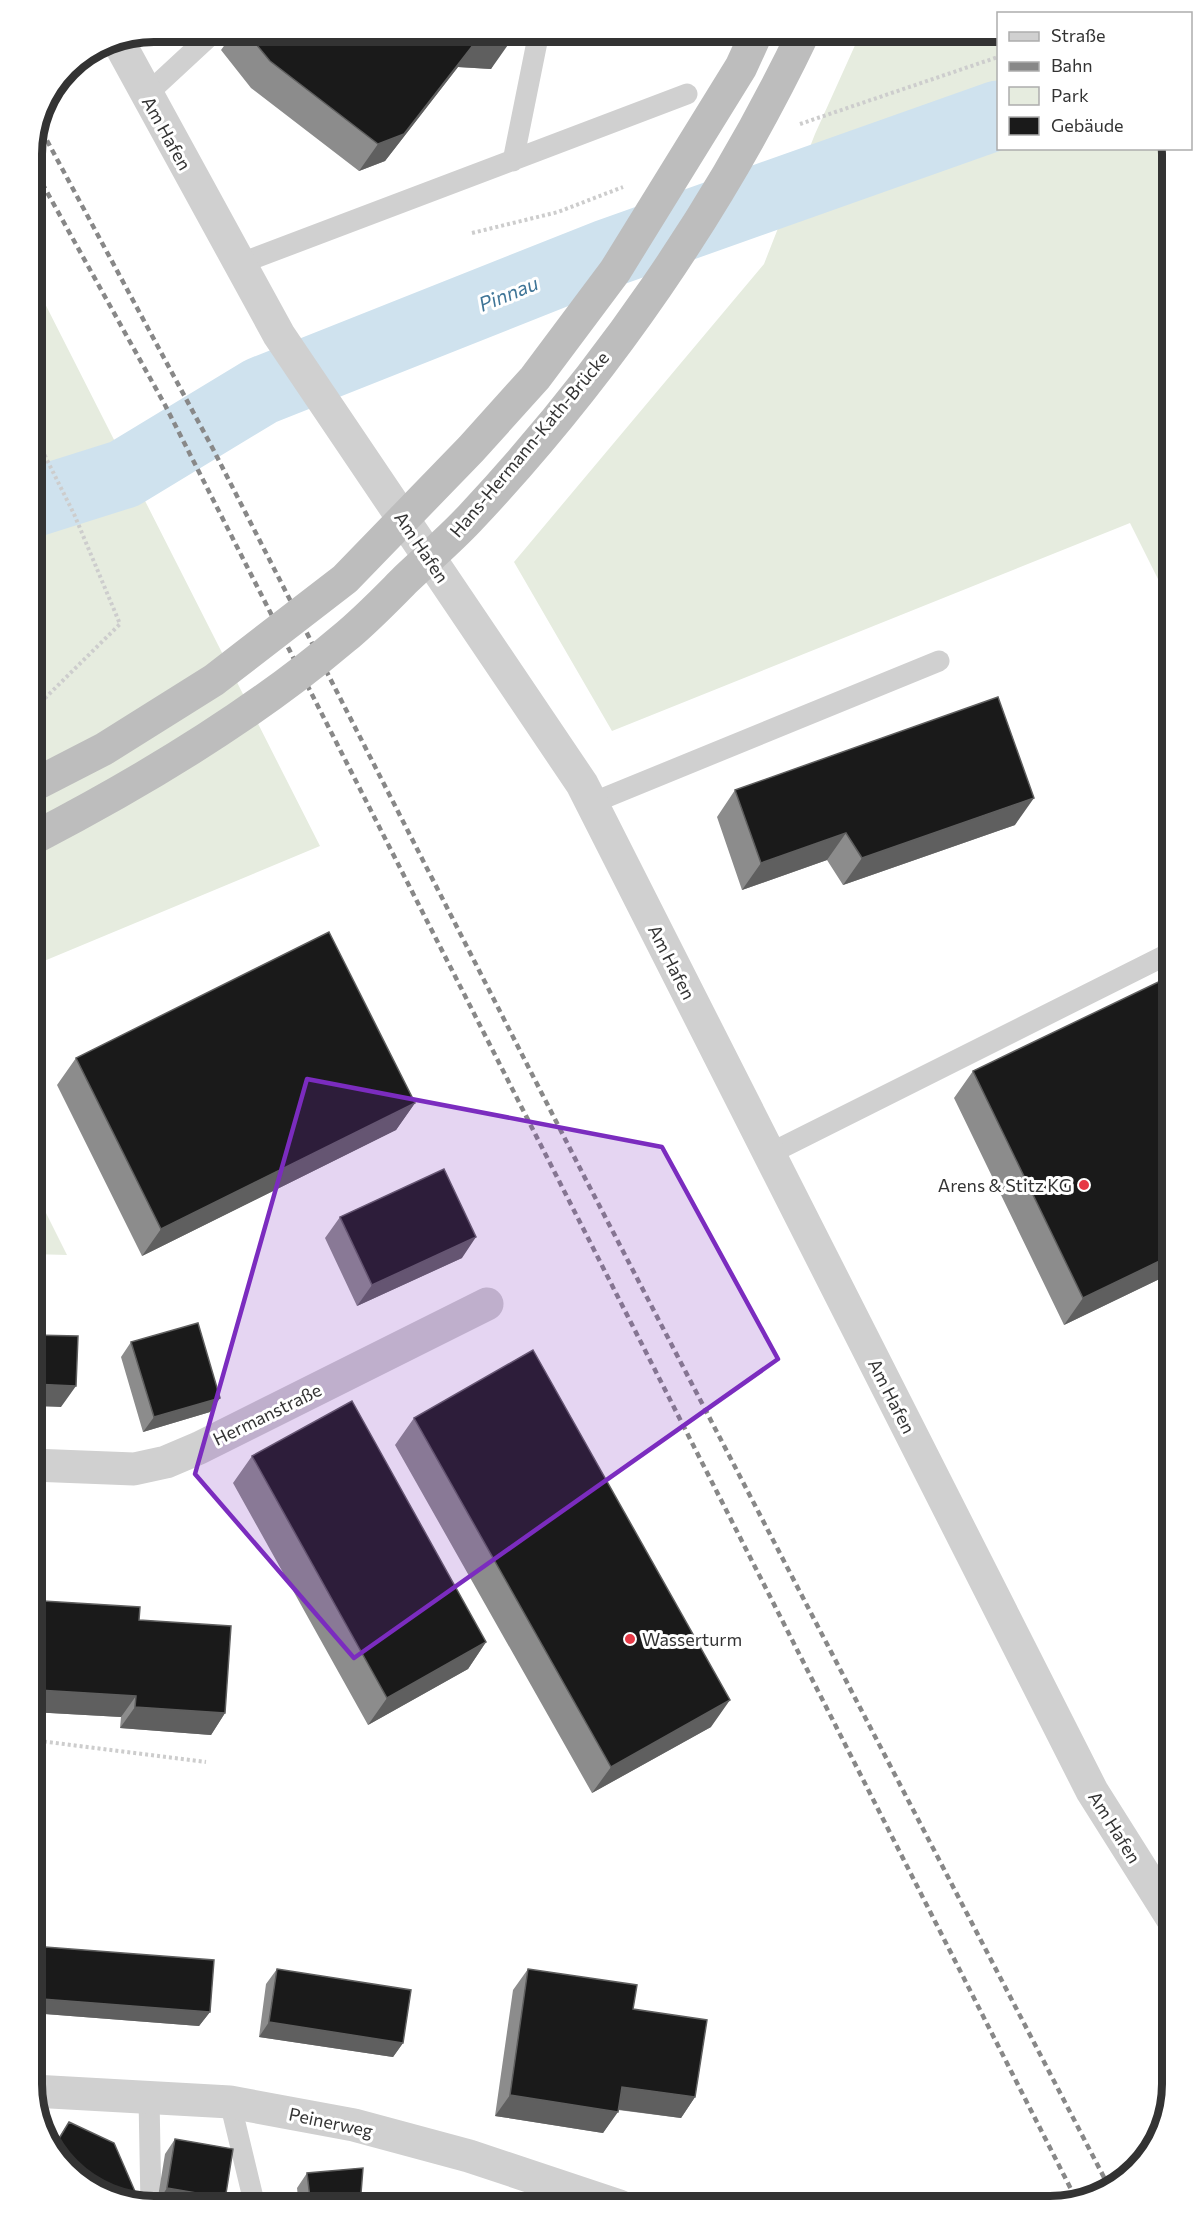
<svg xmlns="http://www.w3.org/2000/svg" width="1204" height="2238" font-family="Commissioner,sans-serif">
<rect width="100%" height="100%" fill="#fff"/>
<path fill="#e6ecdf" d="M861,32H998V148L1171,149L1172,607L1130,523L612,731L514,562L764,264L815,134Z
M32,278L320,846L32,966Z
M32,1185L67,1255L32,1254Z"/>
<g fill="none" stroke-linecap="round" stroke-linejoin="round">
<path stroke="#cfe2ee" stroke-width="69" d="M32,503L124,474L261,391L606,254L998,115"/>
<path stroke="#cdcdcd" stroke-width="4" stroke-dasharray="3 3" stroke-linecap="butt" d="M800,124L998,57
M472,233L558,212L623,187
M32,711L120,624L74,514L32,430
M32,1740L206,1762"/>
<path stroke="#d0d0d0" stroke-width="21" d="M146,95L214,32
M513,161L539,32
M239,264L687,94
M592,803L939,661
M769,1154L1172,952
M149,2098L151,2206
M230,2102L255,2206"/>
<path stroke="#d0d0d0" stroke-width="33" d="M117,39L279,335L582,784L1092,1791L1172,1918
M32,1465L134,1469L166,1462L199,1448L487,1304
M33,2091L230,2102L354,2125L469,2156L619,2206"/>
<path stroke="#888" stroke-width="4.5" stroke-dasharray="6 4.5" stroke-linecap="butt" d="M37,122L213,449L585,1178L1109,2187
M32,165L165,405L1077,2201"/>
<path stroke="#bdbdbd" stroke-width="33" d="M32,786L104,749L214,680L345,579L471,449L535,378L615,271L741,67L757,32
M32,839C140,783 251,717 344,638C366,620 386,599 406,579C428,558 452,538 472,516C606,373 720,208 804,32"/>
</g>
<path fill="#8c8c8c" d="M234,32H510L491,69L458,67L385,161L359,171L251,88L221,50Z
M735,790L1015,825L843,885L827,860L742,890L717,817Z
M76,1058L415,1103L396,1130L142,1256L57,1085Z
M973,1071L1172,1273L1064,1325L954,1098Z
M340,1217L462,1258L357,1306L325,1238Z
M131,1342L220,1398L210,1412L143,1432L121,1357Z
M414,1418L711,1727L592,1793L395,1445Z
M252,1456L486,1642L468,1669L368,1725L233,1483Z
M43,1601L139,1620L225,1713L211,1735L120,1728L121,1717L32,1712V1618Z
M45,1947L210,2012L199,2026L32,2013L35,1961Z
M277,1969L403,2043L393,2057L259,2037L266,1984Z
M528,1969L633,2009L695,2097L681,2118L618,2110L603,2133L495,2116L513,1990Z
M69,2122L86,2186L53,2146Z
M175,2139L224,2206H178L157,2203L165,2154Z
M307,2173L360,2206H299L297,2188Z"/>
<path fill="#5f5f5f" d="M477,40L510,42L491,69L458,67L385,161L359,171L378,144Z
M1034,798L1015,825L843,885L862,858Z
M846,833L827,860L742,890L761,863Z
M415,1103L396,1130L142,1256L161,1229Z
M476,1237L462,1258L357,1306L372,1285Z
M1172,1255V1273L1064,1325L1083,1298Z
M32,1384L76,1386L61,1407L32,1406Z
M220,1398L210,1412L143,1432L154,1417Z
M486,1642L468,1669L368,1725L387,1698Z
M38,1690L136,1696L121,1717L32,1712V1699Z
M730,1700L711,1727L592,1793L611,1767Z
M135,1707L225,1713L211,1735L120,1728Z
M42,1999L210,2012L199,2026L32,2013Z
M269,2022L403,2043L393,2057L259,2037Z
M622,2087L695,2097L681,2118L607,2108Z
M510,2095L618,2112L603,2133L495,2116Z
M167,2188L203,2194L195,2206H178L157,2203Z
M137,2196L133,2202L128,2200Z"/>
<path fill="#1a1a1a" stroke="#5f5f5f" stroke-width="1.5" d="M246,32H510V42L477,40L404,134L378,144L270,61Z
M998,697L1034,798L862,858L846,833L761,863L735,790Z
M329,932L415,1103L161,1229L76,1058Z
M1173,975L1172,1255L1083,1298L973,1071Z
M444,1169L476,1237L372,1285L340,1217Z
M198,1323L220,1398L154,1417L131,1342Z
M32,1335L78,1336L76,1386L32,1384Z
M533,1350L730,1700L611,1767L414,1418Z
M352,1401L486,1642L387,1698L252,1456Z
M43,1601L140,1607L139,1620L231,1626L225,1713L135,1707L136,1696L38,1690Z
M45,1947L214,1960L210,2012L42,1999Z
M277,1969L411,1990L403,2043L269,2022Z
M528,1969L637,1985L633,2009L707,2020L695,2097L622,2087L618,2112L510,2095Z
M69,2122L114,2143L137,2196L128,2200L86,2186L54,2147Z
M175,2139L233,2149L224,2206H201L203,2194L167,2188Z
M363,2168L360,2206H311L307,2173Z
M407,2202L441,2204V2206H407Z"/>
<path fill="#7b2cbf" fill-opacity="0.2" stroke="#7b2cbf" stroke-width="4.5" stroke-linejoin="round" d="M307,1079L662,1147L778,1359L354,1658L195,1474Z"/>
<g fill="#e63946" stroke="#fff" stroke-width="2">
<circle cx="1084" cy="1185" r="6"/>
<circle cx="630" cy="1639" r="6"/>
</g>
<g text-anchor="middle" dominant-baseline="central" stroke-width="6" stroke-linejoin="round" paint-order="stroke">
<g font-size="18" fill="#333" stroke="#fff">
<text transform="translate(167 133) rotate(61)">Am Hafen</text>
<text transform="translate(529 444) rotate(-50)">Hans-Hermann-Kath-Brücke</text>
<text transform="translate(422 547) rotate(56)">Am Hafen</text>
<text transform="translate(672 962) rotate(63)">Am Hafen</text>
<text transform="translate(892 1396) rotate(63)">Am Hafen</text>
<text transform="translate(267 1414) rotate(-26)">Hermanstraße</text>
<text transform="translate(1115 1827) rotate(58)">Am Hafen</text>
<text transform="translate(331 2122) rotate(12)">Peinerweg</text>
</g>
<g font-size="18" fill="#333" stroke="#fff" text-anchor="end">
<text x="1072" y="1185">Arens &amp; Stitz KG</text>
<text x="642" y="1639" text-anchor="start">Wasserturm</text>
</g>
<g font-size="20" font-style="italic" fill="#3f7597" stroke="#fff">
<text transform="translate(508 293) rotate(-22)">Pinnau</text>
</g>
</g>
<path d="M0 0H1204V2238H0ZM154 42H1050A112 112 0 0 1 1162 154V2084A112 112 0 0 1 1050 2196H154A112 112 0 0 1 42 2084V154A112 112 0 0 1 154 42Z" fill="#fff" fill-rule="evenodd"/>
<path fill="none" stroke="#333" stroke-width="8" d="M154 42H1050A112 112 0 0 1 1162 154V2084A112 112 0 0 1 1050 2196H154A112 112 0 0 1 42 2084V154A112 112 0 0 1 154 42Z"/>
<rect x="997" y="12" width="195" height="138" fill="#ffffff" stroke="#adadad" stroke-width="1.5"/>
<rect x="1009" y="32" width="30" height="9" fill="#d0d0d0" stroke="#adadad" stroke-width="1.5"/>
<text x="1051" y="42" font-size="18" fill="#333333">Straße</text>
<rect x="1009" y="62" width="30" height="9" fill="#888888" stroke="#adadad" stroke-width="1.5"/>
<text x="1051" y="72" font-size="18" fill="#333333">Bahn</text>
<rect x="1009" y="87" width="30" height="18" fill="#e6ecdf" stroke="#adadad" stroke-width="1.5"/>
<text x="1051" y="102" font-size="18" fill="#333333">Park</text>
<rect x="1009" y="117" width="30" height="18" fill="#1a1a1a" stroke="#adadad" stroke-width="1.5"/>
<text x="1051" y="132" font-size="18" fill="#333333">Gebäude</text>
</svg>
